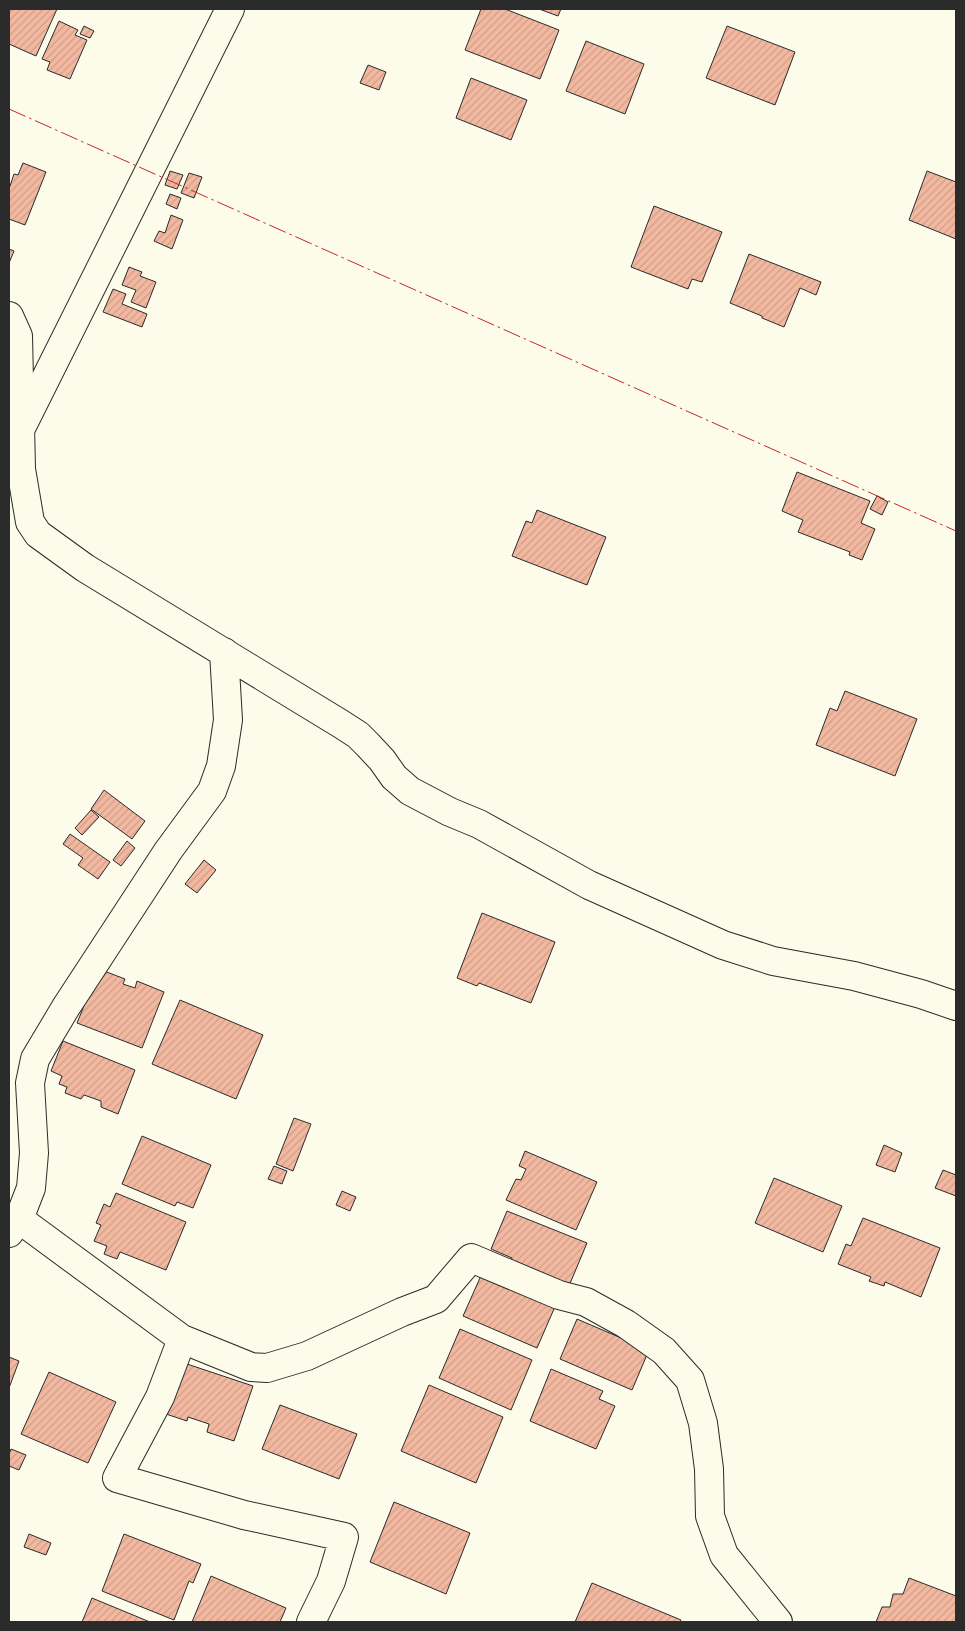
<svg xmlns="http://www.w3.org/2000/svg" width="965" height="1631" font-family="Helvetica,sans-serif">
<defs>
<pattern id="building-hatch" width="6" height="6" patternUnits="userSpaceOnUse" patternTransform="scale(1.25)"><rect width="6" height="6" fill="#f2b8a0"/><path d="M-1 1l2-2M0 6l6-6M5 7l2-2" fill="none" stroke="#d09e8a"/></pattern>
</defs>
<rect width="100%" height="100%" fill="#fdfbea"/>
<path fill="url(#building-hatch)" stroke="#2b2b2b" d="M9,9H57L36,56L9,44Z
M481,9H505L559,30L540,79L465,50Z
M539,9H561L558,16Z
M59,21L78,30L75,35L87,40L70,79L47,70L50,62L42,59Z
M84,26L94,31L90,38L80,34Z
M727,26L795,52L775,105L706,78Z
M586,41L644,64L625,114L566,91Z
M368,65L386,72L379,90L360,83Z
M471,78L527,100L511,140L456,118Z
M23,163L46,172L25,225L9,219V189L14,174L18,175Z
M170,171L183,175L177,189L165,185Z
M927,171L956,182V239L909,220Z
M189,173L202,177L194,198L181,193Z
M170,194L181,198L177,209L166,204Z
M654,206L722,232L702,282L692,279L688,289L631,267Z
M171,215L183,220L172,249L154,241L159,231L165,233Z
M9,249L14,251L9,263Z
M749,254L821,282L816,295L800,288L784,327L762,318V316L730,303Z
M129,267L142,272L140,276L156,282L146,308L131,302L136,290L122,285Z
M113,289L126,294L122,304L147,314L142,327L103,312Z
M797,472L870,501L861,523L875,529L862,560L849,555L850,552L798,532L803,520L782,511Z
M877,496L888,502L882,515L870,509Z
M537,510L606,537L587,585L512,556L526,521L532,523Z
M845,691L917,719L895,776L816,745L830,708L837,711Z
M104,790L145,821L132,839L91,809Z
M91,810L99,817L82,835L75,828Z
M70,834L110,862L98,879L78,865L83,858L63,844Z
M127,841L135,848L121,866L113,860Z
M204,860L216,870L197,893L185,884Z
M482,913L555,942L531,1003L479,983L477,986L457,978Z
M99,969L125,979L123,984L135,988L137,981L164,992L142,1048L77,1023Z
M180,1000L263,1035L236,1099L152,1064Z
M63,1041L135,1070L118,1114L101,1107V1101L84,1095L81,1099L65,1093L67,1087L59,1084L62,1076L51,1071Z
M294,1118L311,1124L293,1171L276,1164Z
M142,1136L211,1165L193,1208L177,1202L175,1206L122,1184Z
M884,1145L902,1153L895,1172L876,1165Z
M525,1151L597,1182L576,1230L506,1200L516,1179L521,1180L526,1169L519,1166Z
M274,1166L287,1171L282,1184L268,1179Z
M943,1170L956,1175V1196L935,1188Z
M774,1178L842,1206L823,1252L755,1223Z
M342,1191L356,1197L350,1211L336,1205Z
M116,1193L186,1222L166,1270L120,1252L117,1259L104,1254L107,1246L94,1241L101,1225L96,1223L104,1204L110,1207Z
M507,1211L587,1243L566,1293L507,1269L512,1258L491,1249Z
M863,1218L940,1248L921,1297L885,1282L884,1286L869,1281L871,1277L838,1264L846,1244L851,1246Z
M484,1269L557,1302L537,1348L463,1316Z
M577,1319L649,1350L632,1390L560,1359Z
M460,1329L532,1360L511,1410L439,1378Z
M9,1357L19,1361L9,1388Z
M181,1362L253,1386L234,1441L207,1432L209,1424L188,1417L187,1421L163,1413Z
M551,1369L603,1391L599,1399L615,1406L596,1449L530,1421Z
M49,1372L116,1402L88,1463L21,1434Z
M429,1385L503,1417L476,1483L401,1451Z
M280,1405L357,1434L339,1479L262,1449Z
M11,1449L26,1455L19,1470L9,1466V1454Z
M394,1502L470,1533L446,1594L370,1562Z
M29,1534L51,1543L46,1555L24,1547Z
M124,1534L201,1564L193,1583L189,1581L174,1620L102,1591Z
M211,1576L286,1608L280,1622H192Z
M909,1578L956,1596V1622H876L882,1607H890L893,1594H903Z
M592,1583L681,1620L680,1622H575Z
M92,1598L150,1622H82Z"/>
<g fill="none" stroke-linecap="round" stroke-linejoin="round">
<g stroke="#2b2b2b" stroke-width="30">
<path id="minor" d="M9,316L18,336L21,469L30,522L38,534L85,568L341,724L358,735L368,745L382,760L394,777L410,791L450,812L479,824L589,885L723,945L773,961L854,976L921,994L956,1006
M21,428L230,9
M19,1219L182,1339L251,1367L267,1368L307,1356L402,1312L436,1299L471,1258L559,1295L586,1302L626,1324L664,1351L690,1380L703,1423L709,1469L710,1516L724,1555L778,1622
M9,1233L19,1219L31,1188L34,1153L30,1083L35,1059L66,1007L168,851L212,791L221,766L228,720L224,652
M182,1339L160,1397L117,1478L244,1515L344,1537L331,1581L311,1622"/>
</g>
<use href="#minor" stroke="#fdfbea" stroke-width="28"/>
<path stroke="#c62828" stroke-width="1" stroke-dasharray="18 4 2.5 4" stroke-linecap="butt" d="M9,109L956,531"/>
</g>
<rect width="965" height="1631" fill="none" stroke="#2b2b2b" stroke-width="20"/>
</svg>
